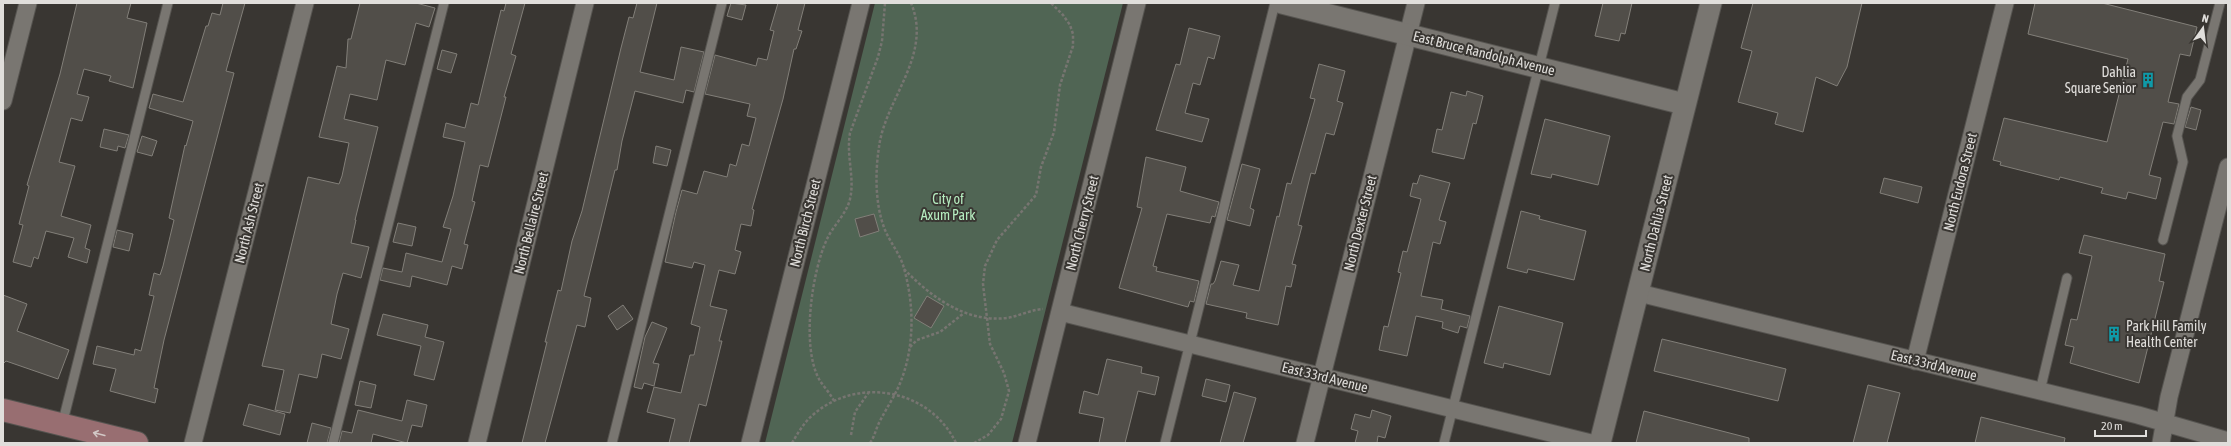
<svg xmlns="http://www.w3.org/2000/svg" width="2231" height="446" font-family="'Asap Condensed',sans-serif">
<rect width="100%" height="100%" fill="#393632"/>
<path fill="#506554" d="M875,3H1123L1012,443H765Z"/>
<path fill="#514e49" stroke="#827f79" d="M77,3H131L127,18L147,23L133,88L109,81L111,76L84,69L77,94L89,97L82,121L71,118L59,162L75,166L61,216L91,225L85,248L90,250L87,263L68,257L74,238L46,231L38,259L34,257L31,267L13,262L23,225L19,224L29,186L27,185L60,74Z
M223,3H245L226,71L234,73L164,340L154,388L158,389L155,403L110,391L116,369L93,364L97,346L134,355L135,349L141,351L154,296L149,295L154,273L160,275L163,266L174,220L169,218L185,145L186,146L193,121L149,108L153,94L183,102L206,26H208L212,13L220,15Z
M360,3H416L435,8L429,27L416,23L405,65L386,60L377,100L350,94L344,119L378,127L355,220H356L351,243L369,247L361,278L343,273L337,294L331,324L349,329L341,359L322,354L317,378L299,374L290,413L275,410L284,370L262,366L308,177L339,184L342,176L349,143L319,137L337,66L346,68L348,39H351Z
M506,3H525L511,54L516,56L504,97H506L488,167L480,165L472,201L475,202L464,244L468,245L462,269L452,266L447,285L412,276L410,287L380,280L383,268L402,272L406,253L442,262L451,229L443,227L453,196L465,142L443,137L446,123L465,128L471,103L478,105L501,10L504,11Z
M637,3H657L640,72L674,80L681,47L704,52L694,92L686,90L683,103L635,91L622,141L617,170H615L584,296L591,298L585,327L577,325L545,443H522L547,342H545L558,290L561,291L572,241L582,211L621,48L629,17L633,18Z
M731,3L746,5L742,20L727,16Z
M778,3H805L798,30L802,31L796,49H794L783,99L752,209L754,210L751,226L741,224L735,250L741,252L735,274L719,270L710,306L727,310L719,341H722L706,406L699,404L689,443H669L675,419L647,412L654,387L681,393L690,355H694L700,327L691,324L705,265L694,262L692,268L665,262L676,212L682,190L697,194L704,171L727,177L730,164L736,166L742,144L749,146L756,118L747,116L750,104L705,94L715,55L756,66L758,58L767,60L774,31L770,30Z
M1603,3H1632L1625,34L1621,33L1619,41L1595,36Z
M1753,3H1862L1847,67L1837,86L1816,77L1803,132L1775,124L1778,113L1738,102L1752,51L1741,48Z
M2035,3H2102L2197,27L2190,56L2180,54L2168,102L2179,104L2174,124L2163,122L2149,175L2161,178L2156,199L2128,192L2126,199L2101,193L2103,188L2060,177L2059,180L2000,165L2001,162L1993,160L2004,118L2107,142L2128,59L2028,34Z
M1189,28L1220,36L1214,59L1208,57L1200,85L1193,83L1185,113L1209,119L1202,142L1156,130L1176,64L1180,65Z
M442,50L457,54L451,73L437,69Z
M1319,64L1345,71L1337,101L1343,103L1334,135L1326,133L1315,174L1311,173L1298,225L1302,226L1292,264L1296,265L1291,287L1286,286L1278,325L1246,318L1247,313L1206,304L1211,284H1213L1215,281L1221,261L1239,265L1233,285L1259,291L1277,216L1279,217L1287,183L1291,184L1315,99L1310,98Z
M1467,91L1483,96L1476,124L1473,123L1464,159L1432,152L1437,129L1442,130L1451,92L1466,96Z
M2191,107L2201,110L2196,130L2185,127Z
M1545,119L1610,136L1598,185L1552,174L1551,178L1531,174Z
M104,129L129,135L125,148L118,146L117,151L100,147Z
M142,136L157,141L152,156L137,152Z
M656,146L671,150L667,166L653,163Z
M1146,157L1186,167L1180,191L1219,202L1215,217L1212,216L1210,223L1167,214L1153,266L1157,267L1156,271L1199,281L1194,302L1190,301L1188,307L1119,288L1142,208L1137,207Z
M1242,164L1260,169L1250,208L1254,210L1250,226L1227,220Z
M1420,175L1450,183L1439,220L1446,222L1440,244L1433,242L1421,296L1443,300L1441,309L1470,316L1467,328L1460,326L1458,333L1442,328L1443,322L1416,316L1407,356L1379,350L1384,326L1388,327L1401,273L1398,272L1403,251L1407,252L1421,199L1410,196L1413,183L1417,184Z
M1884,178L1922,187L1918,203L1880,193Z
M1521,211L1540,216L1539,219L1586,231L1574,280L1528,269L1527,273L1507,268Z
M874,214L879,231L860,237L855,219Z
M398,223L416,227L412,246L393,242Z
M117,230L133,234L129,251L113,247Z
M2084,235L2165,254L2159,281L2164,282L2139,383L2070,363L2074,347L2065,345L2071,319L2077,320L2092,256L2079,253Z
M3,295L27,304L17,331L69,350L58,379L6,361L3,364Z
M927,296L944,306L931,328L914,318Z
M623,305L633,319L617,330L608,316Z
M1499,306L1563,323L1550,375L1504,363L1503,368L1484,363Z
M383,314L428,325L425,337L444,342L434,380L414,375L421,346L377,335Z
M652,322L667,328L653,363L659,364L654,386L644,383L642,389L634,387L645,337Z
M1662,339L1786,369L1778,401L1654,371Z
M1107,359L1142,367L1141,373L1159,377L1155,395L1138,391L1125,443H1099L1104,418L1079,413L1084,391L1098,395Z
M1206,379L1230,385L1226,402L1202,396Z
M360,381L376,385L371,408L355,405Z
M1868,385L1900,393L1887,443H1853Z
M1234,392L1256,398L1243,443H1220Z
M407,400L427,405L422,427L412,425L407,443L373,434L371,443H339L342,431L352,433L358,410L402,421Z
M249,404L285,414L280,435L243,425Z
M1372,410L1391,416L1385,438L1378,436L1377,443H1355L1358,431L1351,429L1355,414L1370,418Z
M1644,411L1749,438V443H1636Z
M1981,417L2065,438L2064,443H1975Z
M312,423L331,428L327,443H307Z"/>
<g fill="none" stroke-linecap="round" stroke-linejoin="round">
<g stroke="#565450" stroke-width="11">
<path id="service" d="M2163,240L2183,162L2177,136L2187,97L2200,80L2220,3
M2040,391L2067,278
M62,425L168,3
M333,443L444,3
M612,443L722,3
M1165,443L1275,3
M1444,443L1555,3"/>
</g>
<g stroke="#565450" stroke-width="19">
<path id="minor" d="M3,101L28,3
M1639,293L2138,415L2228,441
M1060,312L1591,443
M1915,361L2005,3
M193,443L305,3
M477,443L585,3
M750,443L861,3
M1027,443L1137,3
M1305,443L1416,3
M2161,443L2169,397L2228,167"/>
</g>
<g stroke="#565450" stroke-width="23">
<path id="tertiary" d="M1282,3L1684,104
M1600,443L1711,3"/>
</g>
<g stroke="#565450" stroke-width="24">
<path id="secondary" d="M3,410L137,443"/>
</g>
<path stroke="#777571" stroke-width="2.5" stroke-dasharray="3 2" stroke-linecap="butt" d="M904,269C931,297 966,323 1007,318C1019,316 1030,310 1043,309
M910,347L917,340L940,332L964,313
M834,401C830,393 823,386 819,379C801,346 812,271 827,239C833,226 847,213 850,199C855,178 846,156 850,133L878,57L882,41L885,3
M851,435L855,412L869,392
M792,443C798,433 804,422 814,414C858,376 930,389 956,443
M870,443C875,436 876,428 880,421C887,407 897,393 902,378C915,343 914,301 903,265C899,253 890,242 885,230C875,205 875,173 879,147C885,99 933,55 911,3
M974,443L988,435L1001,419L1009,391L1004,373L990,344L983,284L985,266L997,240L1036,195L1041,167L1054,132L1060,85L1073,46V34L1070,25L1063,15L1051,3"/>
<use href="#service" stroke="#797671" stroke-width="9"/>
<use href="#minor" stroke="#797671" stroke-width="17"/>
<use href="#tertiary" stroke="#797671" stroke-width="21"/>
<use href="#secondary" stroke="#986e71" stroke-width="22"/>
</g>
<defs><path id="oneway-shaft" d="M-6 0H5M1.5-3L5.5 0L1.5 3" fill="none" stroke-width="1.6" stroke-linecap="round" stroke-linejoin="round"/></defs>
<use stroke="#d2c8c6" href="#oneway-shaft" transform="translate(99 434) rotate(-166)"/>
<defs>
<g id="building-bare" transform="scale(1.2)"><path d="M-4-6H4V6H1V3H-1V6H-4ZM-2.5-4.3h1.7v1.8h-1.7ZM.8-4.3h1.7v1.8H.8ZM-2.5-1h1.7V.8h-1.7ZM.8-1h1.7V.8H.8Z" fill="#0f9aa8" stroke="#393632" stroke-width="2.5" paint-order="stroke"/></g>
</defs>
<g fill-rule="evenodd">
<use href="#building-bare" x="2148" y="80"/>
<use href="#building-bare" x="2114" y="334"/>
</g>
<g text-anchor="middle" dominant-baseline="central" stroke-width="4" stroke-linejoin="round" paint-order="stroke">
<g font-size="14" fill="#e0dedb" stroke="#393632">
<text transform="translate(1484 53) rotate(14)">East Bruce Randolph Avenue</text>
<text transform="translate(1960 182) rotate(-76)">North Eudora Street</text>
<text transform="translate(249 223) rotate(-76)">North Ash Street</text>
<text transform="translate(531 223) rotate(-76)">North Bellaire Street</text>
<text transform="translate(805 223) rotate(-76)">North Birch Street</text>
<text transform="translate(1082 223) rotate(-76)">North Cherry Street</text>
<text transform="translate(1360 223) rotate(-76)">North Dexter Street</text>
<text transform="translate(1656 223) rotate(-76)">North Dahlia Street</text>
<text transform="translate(1934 365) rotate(14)">East 33rd Avenue</text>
<text transform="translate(1325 377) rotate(14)">East 33rd Avenue</text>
</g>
<g font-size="14" fill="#e0dedb" stroke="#393632" text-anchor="end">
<text x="2136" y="72">Dahlia<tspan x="2136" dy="16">Square Senior</tspan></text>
<text x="2126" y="326" text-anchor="start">Park Hill Family<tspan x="2126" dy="16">Health Center</tspan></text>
</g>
<g font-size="14" fill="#b6edc0" stroke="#393632">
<text x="948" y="199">City of<tspan x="948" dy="16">Axum Park</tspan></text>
</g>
</g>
<rect width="2231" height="446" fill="none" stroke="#e0dedb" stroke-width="8"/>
<g transform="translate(2203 28) rotate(14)" stroke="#393632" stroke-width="3" paint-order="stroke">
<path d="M0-3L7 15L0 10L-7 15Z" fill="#e0dedb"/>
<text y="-6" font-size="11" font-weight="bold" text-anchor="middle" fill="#e0dedb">N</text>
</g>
<path d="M2095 430v6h51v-6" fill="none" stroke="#e0dedb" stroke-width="2"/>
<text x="2101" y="430" font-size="12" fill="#e0dedb" stroke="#393632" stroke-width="3" paint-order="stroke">20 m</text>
</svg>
